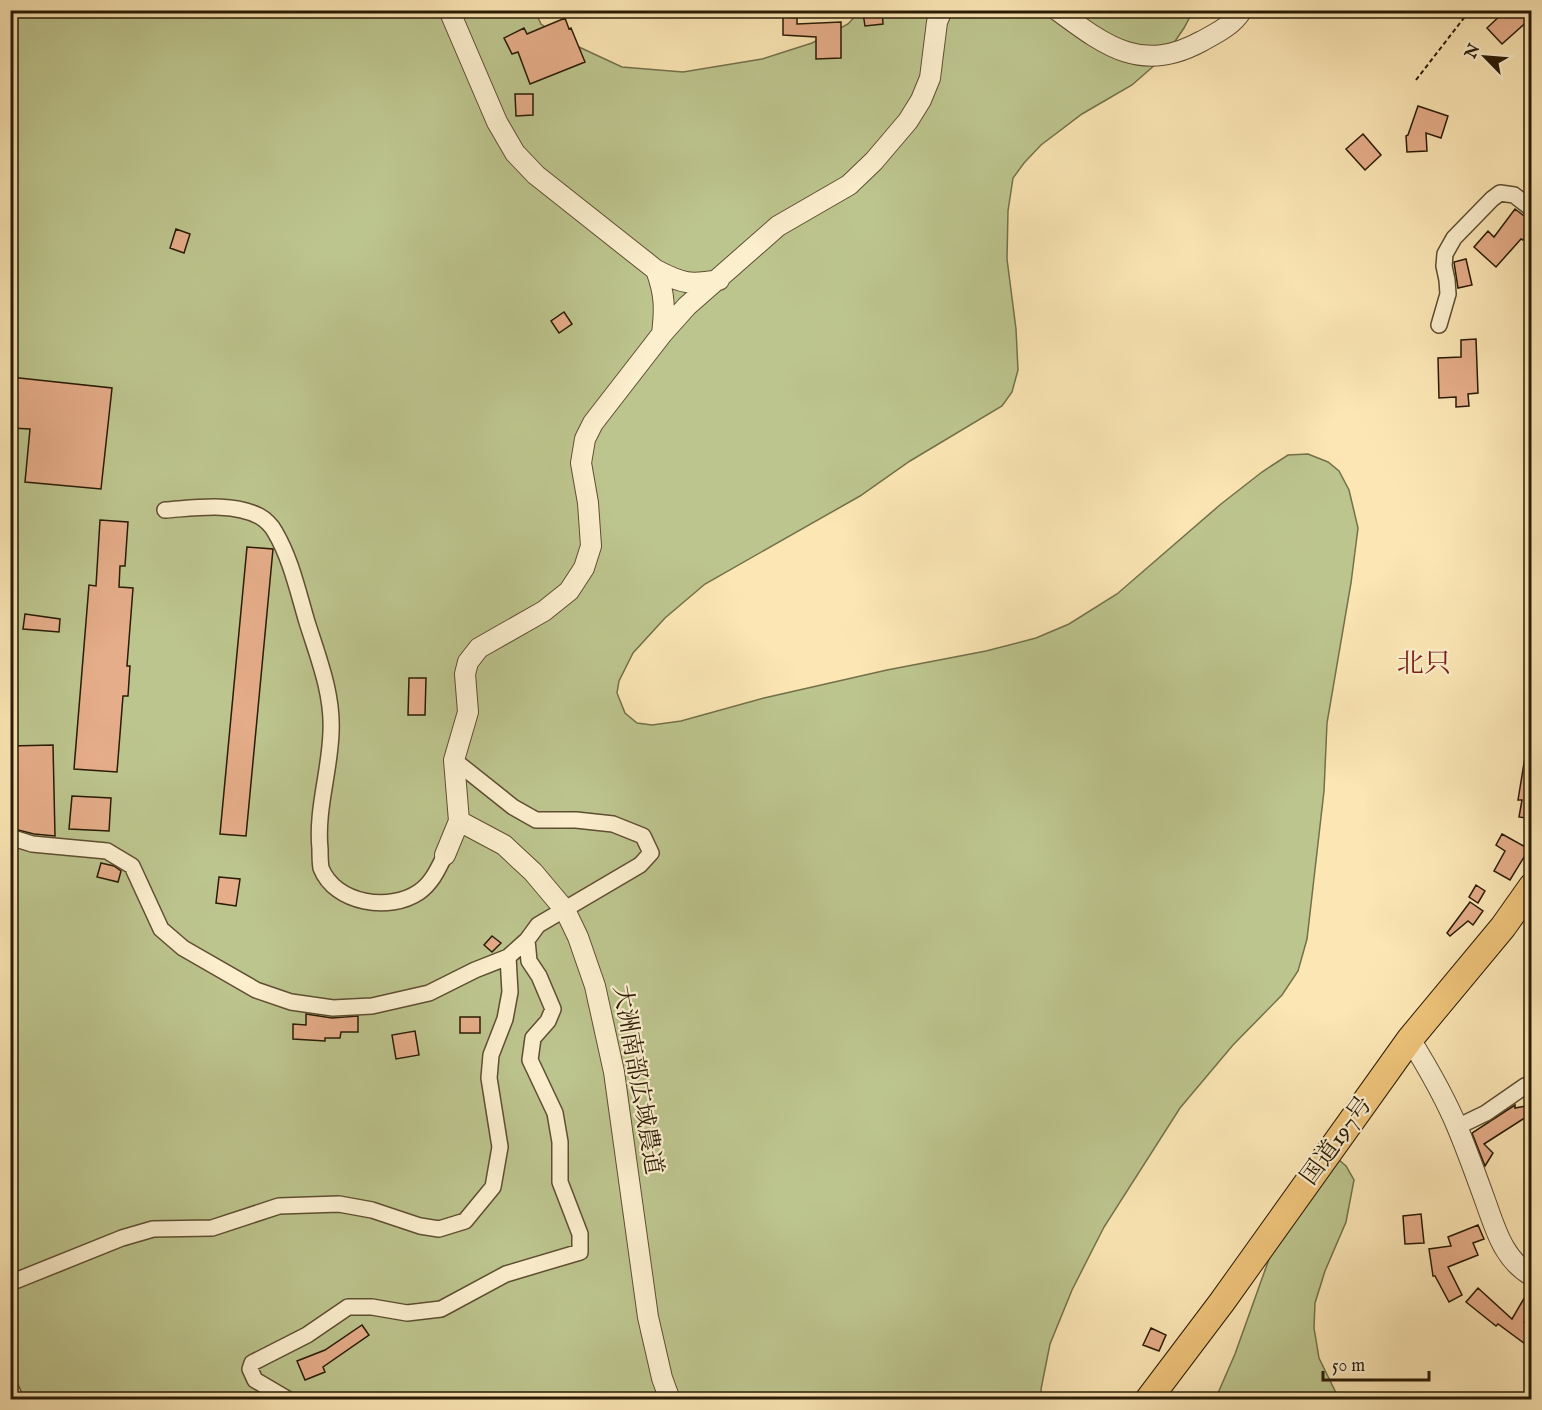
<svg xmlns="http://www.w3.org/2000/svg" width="1542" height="1410" font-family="'IM FELL English','Noto Serif JP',serif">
<rect width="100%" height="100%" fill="#fbe6b4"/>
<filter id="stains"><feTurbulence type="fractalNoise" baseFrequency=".00333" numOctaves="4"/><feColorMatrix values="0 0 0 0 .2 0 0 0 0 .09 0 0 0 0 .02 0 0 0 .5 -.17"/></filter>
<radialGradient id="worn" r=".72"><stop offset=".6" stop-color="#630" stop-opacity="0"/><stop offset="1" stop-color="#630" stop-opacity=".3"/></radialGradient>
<path fill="#bdc58e" stroke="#73704a" stroke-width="1.5" d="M10,11H535L541,24L566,41L622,67L683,72L762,59L812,43L848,24L860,11H1193L1184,28L1165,56L1132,85L1082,114L1041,145L1024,163L1013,178L1008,211L1007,259L1016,329L1018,370L1012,392L1002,406L910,461L860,496L705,584L665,618L633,653L619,681L617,693L625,713L637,723L652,725L681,721L764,698L887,670L986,651L1036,638L1069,624L1117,594L1221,504L1262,472L1288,455L1308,454L1328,462L1339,471L1349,490L1358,528L1351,583L1327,723L1324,791L1307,939L1298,971L1282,995L1233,1045L1180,1108L1104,1227L1072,1290L1050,1344L1041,1389L1042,1399H11Z
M1338,1159L1346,1166L1354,1180L1346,1222L1325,1271L1315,1303L1314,1328L1319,1358L1339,1399L1215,1400L1235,1354L1293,1192Z"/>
<path fill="#e5ad89" stroke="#291b05" stroke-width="1.5" d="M1506,10H1532V17L1502,44L1487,28Z
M882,11L883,24L865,26L863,13Z
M783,17L797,18V24L841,22V58L816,59V37L783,35Z
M565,18L569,29L571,28L585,62L530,84L518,52L512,54L504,38L524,28L527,34Z
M515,94H533V115L516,116Z
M1418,106L1448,116L1441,138L1426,133L1427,151L1407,152L1406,136L1408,135Z
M1363,134L1381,155L1365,170L1346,149Z
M1515,209L1532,222V229L1523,240L1521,239L1496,267L1474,247L1488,231L1494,237Z
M176,229L190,234L184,253L170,248Z
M1466,259L1472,285L1458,288L1454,262Z
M564,312L572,324L559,333L551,321Z
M1476,339L1478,393L1468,394L1469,406L1456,407V397L1439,398L1438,358L1461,357V340Z
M10,377L112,388L101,489L25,482L30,429L10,428Z
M100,520L128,522L125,566H120L119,587L133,588L127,666H130L128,696H123L117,772L74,769L89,585L96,586Z
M247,547L273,549L246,836L220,834Z
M25,614L60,619L59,632L23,629Z
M409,678H426L425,715H408Z
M53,745L55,836L34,834L10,828L17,766H10V746Z
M1525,757H1532V819L1519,817L1522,800H1518Z
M72,796L111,798L109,831L69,829Z
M1502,834L1529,849L1510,880L1494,871L1505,851L1496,845Z
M101,863L114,866L121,871L118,882L97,877Z
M219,877L240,879L236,906L216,903Z
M1476,885L1485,891L1478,903L1469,897Z
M1470,902L1483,911L1473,925L1468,921L1450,936L1447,933Z
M492,936L501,943L492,952L484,945Z
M306,1014L332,1018L358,1016V1032H341L340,1038H325V1041L293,1039V1024L306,1025Z
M460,1017H480V1033H460Z
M415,1031L419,1055L396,1059L392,1035Z
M1515,1105V1108L1532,1105V1117L1523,1119L1484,1144L1493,1153L1485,1166L1472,1133Z
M1421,1214L1424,1243L1405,1244L1403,1216Z
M1478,1225L1484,1239L1473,1243L1478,1255L1448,1267L1462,1295L1449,1302L1435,1276H1433L1429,1249L1451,1246L1448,1237Z
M1478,1288L1512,1319L1530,1288H1532V1310L1524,1322L1532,1328V1349L1498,1324L1496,1326L1466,1302Z
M362,1325L369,1335L323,1367L325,1372L305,1380L297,1361L325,1350Z
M1151,1328L1166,1335L1159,1351L1143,1345Z"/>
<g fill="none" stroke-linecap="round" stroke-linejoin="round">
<g stroke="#5e4e31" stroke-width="18">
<path id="minor" d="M1439,325L1448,294L1447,280L1444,266L1445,254L1454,238L1492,199L1500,193L1514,195L1532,209
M165,510C195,508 232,502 259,516C265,519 272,526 275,532C291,559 298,592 307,622C318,657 333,694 331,732C330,771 316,810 320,849C320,855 320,862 321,868C335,904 390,912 419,892C432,883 438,869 445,855
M10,837L32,844L107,851L132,866L161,929L183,948L256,990L291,1002L333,1008L372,1006L429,993L475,970L508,957L527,940L538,925L640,865L651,853L643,836L613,824L576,820H536L513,807L454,760
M1457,1127L1486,1113L1525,1086L1532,1085
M10,1283L122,1238L153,1229L212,1228L279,1206L339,1204L372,1210L420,1226L439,1229L465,1221L493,1187L500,1147L489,1078L491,1055L505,1019L510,992L508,957
M10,1387L16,1400
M289,1400L255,1380L250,1369L252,1363L307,1335L348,1307H372L407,1313L441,1309L506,1274L580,1252V1234L560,1182V1142L555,1113L530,1060L533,1038L548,1021L553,1009L539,976L529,961L527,940"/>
</g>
<g stroke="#5e4e31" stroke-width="22">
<path id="tertiary" d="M449,10L497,122L515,153L536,175L656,270
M1057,10C1107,47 1142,74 1202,41C1217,33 1233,25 1242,10
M662,334C665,309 665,294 656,270C683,284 690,285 719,280
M459,821L504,845L533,872L565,910L578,937L595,986L614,1072L648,1317L662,1378L670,1400
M445,855L459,821L454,760L468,712L465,674L468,662L479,648L544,611L569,591L584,568L591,546L588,503L581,463L585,439L593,423L662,334L687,306L778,226L849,185L874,161L908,121L921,100L930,78L937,22L942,10
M1410,1039C1428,1068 1445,1097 1458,1129C1468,1153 1477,1178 1486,1203C1496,1231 1504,1260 1532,1276"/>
</g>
<g stroke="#291b05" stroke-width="28">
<path id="trunk" d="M1148,1400L1222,1302L1410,1039L1503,927L1532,886"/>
</g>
<path stroke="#291b05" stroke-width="2" stroke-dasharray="4.5 3" stroke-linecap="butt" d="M1416,80L1470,10"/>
<use href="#minor" stroke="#fcefce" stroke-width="15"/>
<use href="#tertiary" stroke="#fcefce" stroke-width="20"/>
<use href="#trunk" stroke="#eec37a" stroke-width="26"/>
</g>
<g text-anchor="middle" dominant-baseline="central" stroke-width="4.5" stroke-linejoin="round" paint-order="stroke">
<g font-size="24" fill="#291b05" stroke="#fcefce">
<text transform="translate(637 1080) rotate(80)">大洲南部広域農道</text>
<text transform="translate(1337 1141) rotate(-54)">国道197号</text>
</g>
<g font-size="27" fill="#7a1f14" stroke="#fcefce">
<text x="1424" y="665">北只</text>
</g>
</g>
<rect width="1542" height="1410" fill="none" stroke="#fbe6b4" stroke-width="36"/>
<rect x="12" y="12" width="1518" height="1386" fill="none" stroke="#291b05" stroke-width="3"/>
<rect x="18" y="18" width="1506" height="1374" fill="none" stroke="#291b05" stroke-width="1.5"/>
<g transform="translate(1485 57) rotate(295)" stroke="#fcefce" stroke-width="4.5" paint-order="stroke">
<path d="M0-4.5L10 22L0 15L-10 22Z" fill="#291b05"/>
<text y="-9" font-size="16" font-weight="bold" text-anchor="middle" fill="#291b05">N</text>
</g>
<path d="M1323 1371v9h106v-9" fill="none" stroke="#291b05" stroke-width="3"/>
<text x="1332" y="1371" font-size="18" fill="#291b05" stroke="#fcefce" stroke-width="4.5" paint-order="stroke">50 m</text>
<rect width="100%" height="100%" filter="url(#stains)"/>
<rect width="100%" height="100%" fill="url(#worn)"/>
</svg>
